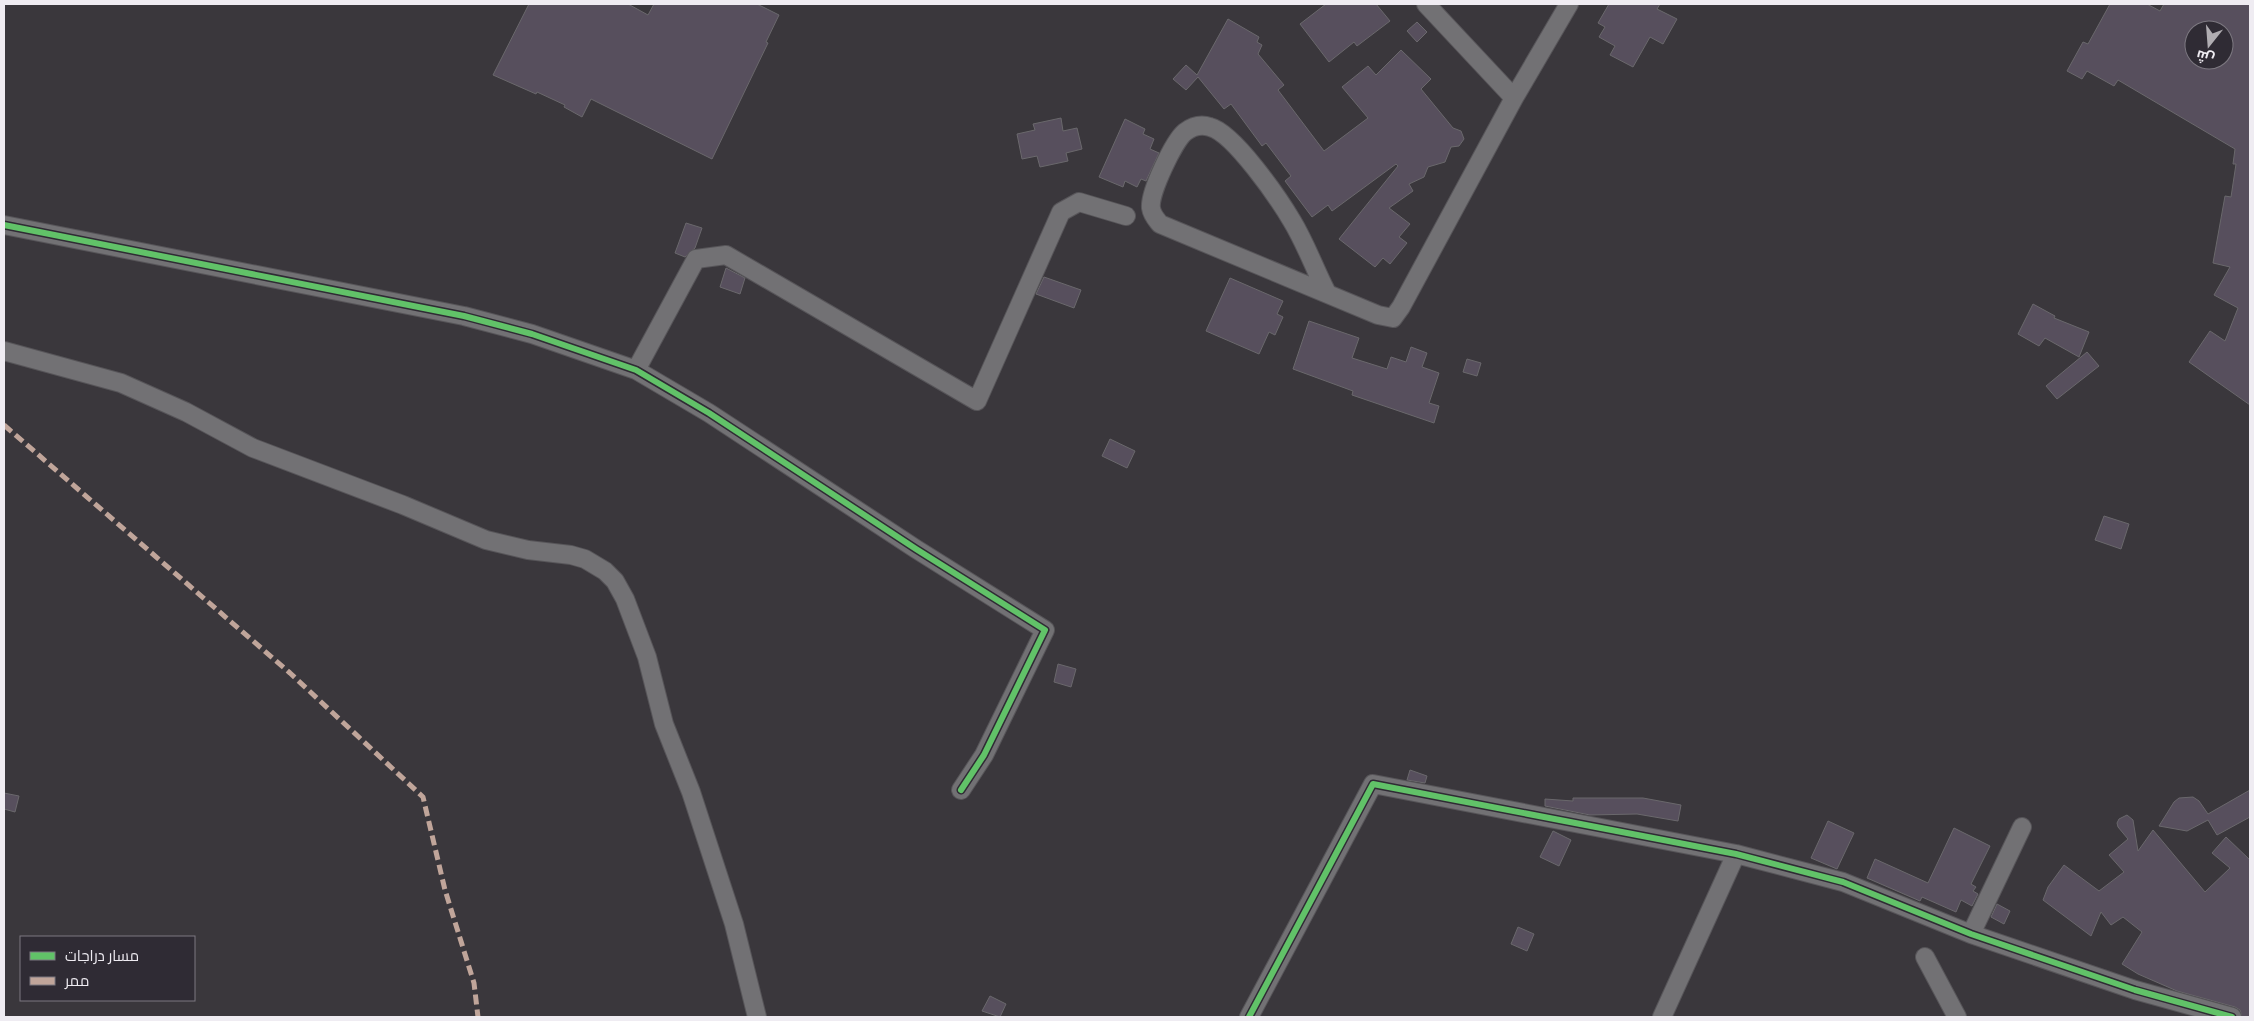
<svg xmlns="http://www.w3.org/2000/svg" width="2254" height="1021" font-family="'Archivo Narrow',Cairo,sans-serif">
<rect width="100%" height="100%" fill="#3a373c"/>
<path fill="#574f5d" stroke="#6a686c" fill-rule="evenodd" d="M529,4H628L648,15L654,4H757L779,15L766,42L768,43L712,159L591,99L582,117L564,107L565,105L537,92L536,94L493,75Z
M1326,4H1376L1390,21L1357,46L1354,42L1329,62L1300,24Z
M1609,4H1660L1657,9L1677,19L1663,44L1650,37L1633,67L1610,55L1615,46L1599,37L1605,27L1598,23Z
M2110,4H2147L2160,11L2164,4H2250V405L2189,362L2210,331L2225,341L2238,308L2214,295L2230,267L2213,263L2225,196L2231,197L2236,164H2233L2235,149L2118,80L2114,86L2087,71L2082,79L2067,71L2083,42L2088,44ZM2194,30H2224V60H2194Z
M1228,19L1259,37L1257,42L1262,45L1258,54L1284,85L1278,90L1324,151L1368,118L1342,87L1368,66L1376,75L1401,50L1431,79L1421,89L1453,128L1461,131L1464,139L1459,146L1451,147L1445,162L1428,167L1424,177L1409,184L1413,191L1389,208L1410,224L1399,237L1407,243L1390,264L1383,258L1375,267L1339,239L1398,166L1396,164L1332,211L1328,205L1312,217L1285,181L1291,176L1266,143L1262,146L1231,104L1224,109L1198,77L1186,90L1173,79L1186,65L1197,75Z
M1417,22L1427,32L1417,42L1407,31Z
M1061,118L1063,131L1077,128L1082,149L1066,153L1068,161L1040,167L1037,156L1022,159L1017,134L1035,130L1033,124Z
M1125,119L1145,129L1143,134L1154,139L1150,149L1159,153L1146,181L1141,179L1137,187L1125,181L1123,187L1099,177Z
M686,223L702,228L695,248L685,257L675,253Z
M726,268L745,278L740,294L720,287Z
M1044,277L1081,290L1074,308L1036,294Z
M1230,278L1283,301L1277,314L1283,317L1275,335L1269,332L1259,354L1206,331Z
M2033,304L2055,316L2054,318L2089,332L2079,357L2045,338L2039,346L2018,334Z
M1309,321L1359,338L1352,358L1387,369L1391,357L1406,362L1411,347L1427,353L1422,367L1439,373L1429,403L1439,406L1434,423L1352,395L1353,391L1293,369Z
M2087,352L2099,366L2057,399L2046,386Z
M1467,359L1481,363L1477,376L1463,372Z
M1110,439L1135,451L1127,468L1102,456Z
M2104,516L2129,524L2121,549L2095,540Z
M1058,664L1076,669L1071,687L1054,682Z
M1410,770L1427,776L1425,783L1407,780Z
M2250,790V817L2217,835L2208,820L2187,831L2159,826L2174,802L2179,798L2193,797L2199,801L2208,814Z
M4,793L19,796L15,812L4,809Z
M1573,798H1643L1681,805L1678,821L1637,814L1590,815L1545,806V799L1573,801Z
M2127,815L2133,820L2138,851L2153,830L2205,892L2230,868L2212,853L2226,837L2250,860V1017H2242L2240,1010L2235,1007L2177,991L2138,974L2122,964L2142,932L2123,917L2111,925L2101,912L2091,936L2043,900L2048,887L2064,865L2099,891L2124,872L2109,855L2128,839L2118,827L2117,823L2119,819Z
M1828,821L1854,833L1837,869L1811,858Z
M1954,828L1990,846L1971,884L1976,887L1973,891L1978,894L1972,906L1961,900L1956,912L1922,897L1920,901L1867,878L1875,859L1928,883Z
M1553,831L1571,840L1559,866L1540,857Z
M1997,904L2010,911L2004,924L1991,917Z
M1518,927L1534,934L1527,951L1511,944Z
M990,996L1006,1004L1000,1017L982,1011Z"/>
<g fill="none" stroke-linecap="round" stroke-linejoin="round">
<g stroke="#575559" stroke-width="20">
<path id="minor" d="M1426,4L1514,98
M4,225L464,316L532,334L636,370L709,413L916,549L1045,630L984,755L961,790
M1327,293C1315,270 1306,244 1292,221C1279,199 1234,133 1210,127C1201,124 1193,126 1185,132C1174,141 1149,193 1151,208C1152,215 1156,219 1160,224L1378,315L1393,318L1401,307L1514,98L1569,4
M4,351L121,383L186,412L253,448L403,505L486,540L528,550L571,555L585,559L605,571L615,581L625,599L647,657L664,724L691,792L734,924L757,1017
M636,370L696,259L726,255L977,401L1061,212L1079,202L1126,216
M1971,934L2022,827
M1925,957L1957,1017
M1249,1017L1373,784L1736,854L1843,882L1971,934L2135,990L2232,1017
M1662,1017L1736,854"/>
</g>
<use href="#minor" stroke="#727174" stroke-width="18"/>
<path stroke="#c0a59a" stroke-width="5" stroke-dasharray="10 5" stroke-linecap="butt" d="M4,425L290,673L423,797L445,890L474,983L478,1017"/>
<g stroke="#2f2b34" stroke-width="9">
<path id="cycleway" d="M4,225L464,316L532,334L636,370L709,413L916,549L1045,630L984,755L961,790
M1249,1017L1373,784L1736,854L1843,882L1971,934L2135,990L2232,1017"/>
</g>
<use href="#cycleway" stroke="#61c268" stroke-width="6"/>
</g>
<rect width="2254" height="1021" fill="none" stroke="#efecf2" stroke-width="10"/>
<rect x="20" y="936" width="175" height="65" fill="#2f2b34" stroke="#7c7880"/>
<rect x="30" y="952" width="25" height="8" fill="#61c268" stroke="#7c7880"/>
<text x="65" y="961" font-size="15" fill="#efecf2">مسار دراجات</text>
<rect x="30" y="977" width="25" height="8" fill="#c0a59a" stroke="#7c7880"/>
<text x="65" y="986" font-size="15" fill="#efecf2">ممر</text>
<g transform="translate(2209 45) rotate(197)"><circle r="24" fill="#2f2b34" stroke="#7c7880"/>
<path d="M0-4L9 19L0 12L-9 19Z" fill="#b0adb2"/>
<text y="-8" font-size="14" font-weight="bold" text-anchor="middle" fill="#efecf2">ش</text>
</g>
</svg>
